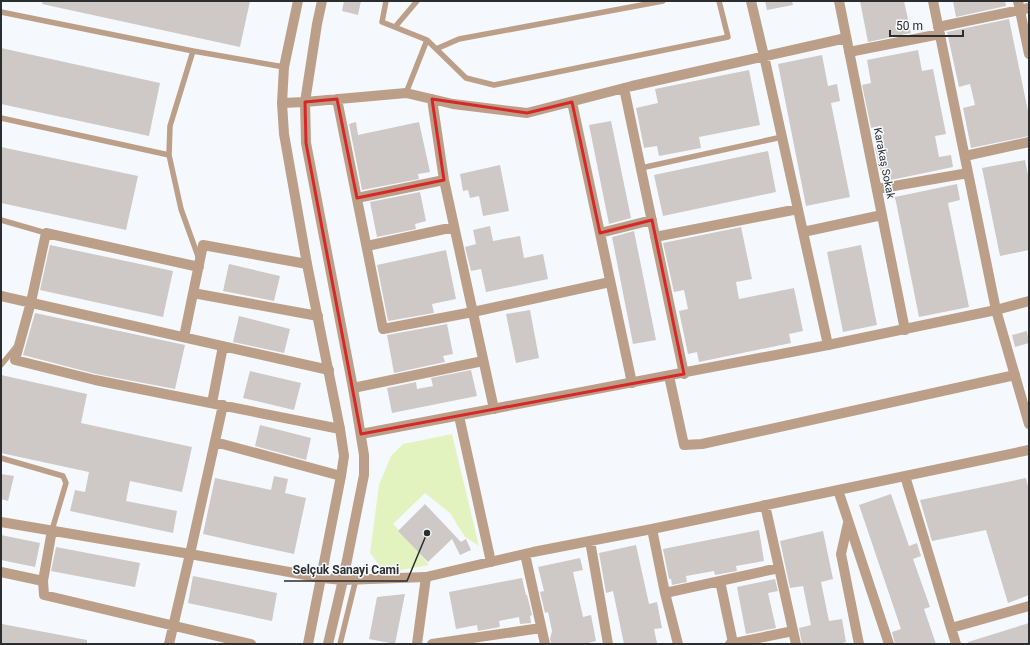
<svg xmlns="http://www.w3.org/2000/svg" width="1030" height="645" font-family="Roboto,sans-serif">
<rect width="100%" height="100%" fill="#f5f9fd"/>
<path fill="#e3f3c0" d="M452,434L479,546L465,537L450,513L425,493L393,524L414,546L429,565L385,573L370,553L379,485L391,456L403,444Z"/>
<path fill="#cec8c7" d="M43,1H250L240,47L42,4Z
M344,1H361L358,15L342,11Z
M765,1H792L793,5L767,10Z
M860,1H904L911,33L868,42Z
M953,1H1005L1006,6L956,17Z
M1009,19L1029,116V136L971,148L963,108L975,105L970,84L959,87L947,32Z
M1,48L160,83L149,136L1,104Z
M918,50L922,71L933,69L946,134L935,136L939,157L951,155L953,167L891,180L889,168L880,170L875,147L884,145L880,126L871,128L862,85L871,83L867,60Z
M822,55L828,86L837,84L840,101L831,103L850,197L806,206L778,64Z
M749,70L760,125L699,137L701,148L659,156L657,146L644,148L636,108L658,103L655,89Z
M611,121L631,218L609,224L589,125Z
M356,122L358,135L419,122L430,172L418,174L419,179L362,190L349,124Z
M1,147L138,176L126,230L1,203Z
M768,151L776,192L663,216L654,175Z
M1025,160L1029,180V250L1000,256L982,168Z
M500,165L509,211L483,216L479,196L470,198L468,190L463,191L460,174Z
M957,184L960,200L948,203L969,307L919,317L895,197Z
M420,192L426,221L415,224L416,229L377,237L370,202Z
M490,226L493,241L520,236L524,258L543,254L548,279L486,292L481,269L471,271L465,247L476,244L473,230Z
M741,227L752,279L736,282L739,299L794,288L803,331L789,334L791,343L699,362L697,352L688,354L679,311L688,309L684,290L674,292L663,243Z
M634,231L656,340L633,344L612,237Z
M50,245L173,271L163,317L40,290Z
M861,245L877,325L843,332L827,252Z
M446,250L456,299L432,304L434,313L388,321L377,265Z
M229,264L280,276L274,301L223,291Z
M530,310L539,358L516,363L506,314Z
M35,313L185,345L175,389L96,374L23,355Z
M239,316L290,329L284,353L233,342Z
M447,324L453,354L443,356L445,362L394,373L387,335Z
M1027,331L1029,343L1015,347L1012,335Z
M471,370L477,396L392,413L387,388L416,382L417,389L433,386L431,378Z
M250,371L301,383L294,410L243,398Z
M1,375L87,394L81,423L192,447L182,492L130,481L126,501L177,511L173,533L70,511L75,490L85,492L89,472L1,453Z
M260,425L311,438L306,460L255,446Z
M1,474L14,476L8,501L1,499Z
M274,476L288,479L285,493L306,498L294,554L203,534L215,478L271,490Z
M1026,478L1029,491V595L1008,603L986,530L932,541L920,500Z
M891,494L909,546L917,543L921,556L913,559L930,607L924,609L936,644H895L892,632L901,629L859,505Z
M425,504L461,542L466,539L471,550L460,555L452,539L428,562L398,531Z
M759,530L764,561L736,566L737,571L715,575L714,571L686,576L687,582L672,585L671,579H669L663,549Z
M823,531L833,579L821,582L829,621L842,619L846,642L839,644H802L799,628L811,625L803,586L790,588L780,541Z
M1,535L40,543L35,567L1,560Z
M636,545L649,604L657,602L662,628L654,629L657,643L651,644H624L613,591L606,593L599,553Z
M56,547L140,563L135,587L51,571Z
M580,558L583,570L573,572L583,617L591,615L596,641L588,643V644H551L550,639L552,631L548,612L545,613L540,592L544,591L538,567Z
M193,576L277,593L272,621L188,603Z
M522,578L526,595H527L532,615L530,616L531,623L520,624L519,617L499,621L500,627L478,631L477,625L456,629L449,592Z
M775,579L778,591L768,593L776,628L746,634L737,587Z
M405,594L395,644L369,639L377,597Z
M1029,623V644H969L968,642Z
M2,624L87,640V644H1Z"/>
<g fill="none" stroke-linecap="round" stroke-linejoin="round">
<path stroke="#bc9f89" stroke-width="5.5" d="M386,1L382,22L427,40L466,78L494,85L728,37L719,1
M1,12L193,51L284,67
M395,27L417,1
M436,49L459,39L663,1
M193,51L170,126L169,155L181,209L199,259
M406,93L427,40
M1,118L169,155
M641,168L782,137
M1,220L46,233
M1,365L16,347
M1,458L63,476L66,483L52,530
M340,644L356,579"/>
<path stroke="#bc9f89" stroke-width="10" d="M751,1L764,56L828,345
M839,1L905,330
M933,1L996,310
M1018,1L1029,54
M938,27L1029,8
M849,52L940,34
M624,88L684,374
M337,99L383,329L473,312L610,282
M432,99L444,180L494,409
M572,102L632,383
M282,103L305,102L406,93L453,104L527,113L632,86L846,38
M965,156L1029,142
M877,189L968,173
M357,198L444,180
M803,232L882,215
M600,233L652,220
M655,237L798,209
M367,246L454,227
M199,267L46,233L31,302L15,360L95,380L340,429
M193,293L318,316
M1,296L329,370
M184,337L203,245L307,264
M669,376L684,445L702,444L1015,375
M353,388L483,361
M212,403L223,346
M459,416L491,562
M215,442L341,476
M905,476L951,628
M838,490L889,644
M765,505L796,644
M1,522L190,554L223,405
M848,523L841,554L859,644
M652,529L665,593L678,644
M590,541L608,644
M525,554L545,644
M1,572L43,581L44,595L251,644
M43,581L52,530
M720,581L733,643
M665,593L779,568
M169,644L190,554L322,578L343,580L426,577L533,552L652,529L1029,450
M432,644L541,628
M730,644L793,631
M956,644L951,628L1029,606"/>
<path stroke="#bc9f89" stroke-width="10" d="M298,1L284,67L282,103L284,134L307,264L340,429L344,456L341,476L308,644
M322,1L317,24L305,102L306,143L353,388L364,455V475L343,580L328,644
M996,310L1029,424
M361,434L828,345L996,310L1029,301
M417,644L426,577"/>
</g>
<path fill="none" stroke="#d62828" stroke-width="3" stroke-linejoin="round" d="M337,99L357,198L444,180L432,99L527,113L572,102L600,233L652,220L684,374L361,434L306,143L305,102Z"/>
<g text-anchor="middle" dominant-baseline="central" stroke-width="3" stroke-linejoin="round" paint-order="stroke">
<g font-size="11" fill="#2b2d2e" stroke="#f5f9fd">
<text transform="translate(884 163) rotate(79)">Karakaş Sokak</text>
</g>
</g>
<path fill="none" stroke="#2b2d2e" stroke-width="1.5" d="M427 533L407 581H284"/>
<circle fill="#2b2d2e" stroke="#f5f9fd" stroke-width="1.5" cx="427" cy="533" r="4"/>
<g font-size="12" text-anchor="middle" font-weight="bold" fill="#2b2d2e" stroke="#f5f9fd" stroke-width="3" stroke-linejoin="round" paint-order="stroke">
<text x="346" y="574">Selçuk Sanayi Cami</text>
</g>
<rect width="1030" height="645" fill="none" stroke="#2b2d2e" stroke-width="4"/>
<path d="M890 30v6h73v-6" fill="none" stroke="#2b2d2e" stroke-width="2"/>
<text x="896" y="30" font-size="12" fill="#2b2d2e" stroke="#f5f9fd" stroke-width="3" paint-order="stroke">50 m</text>
</svg>
